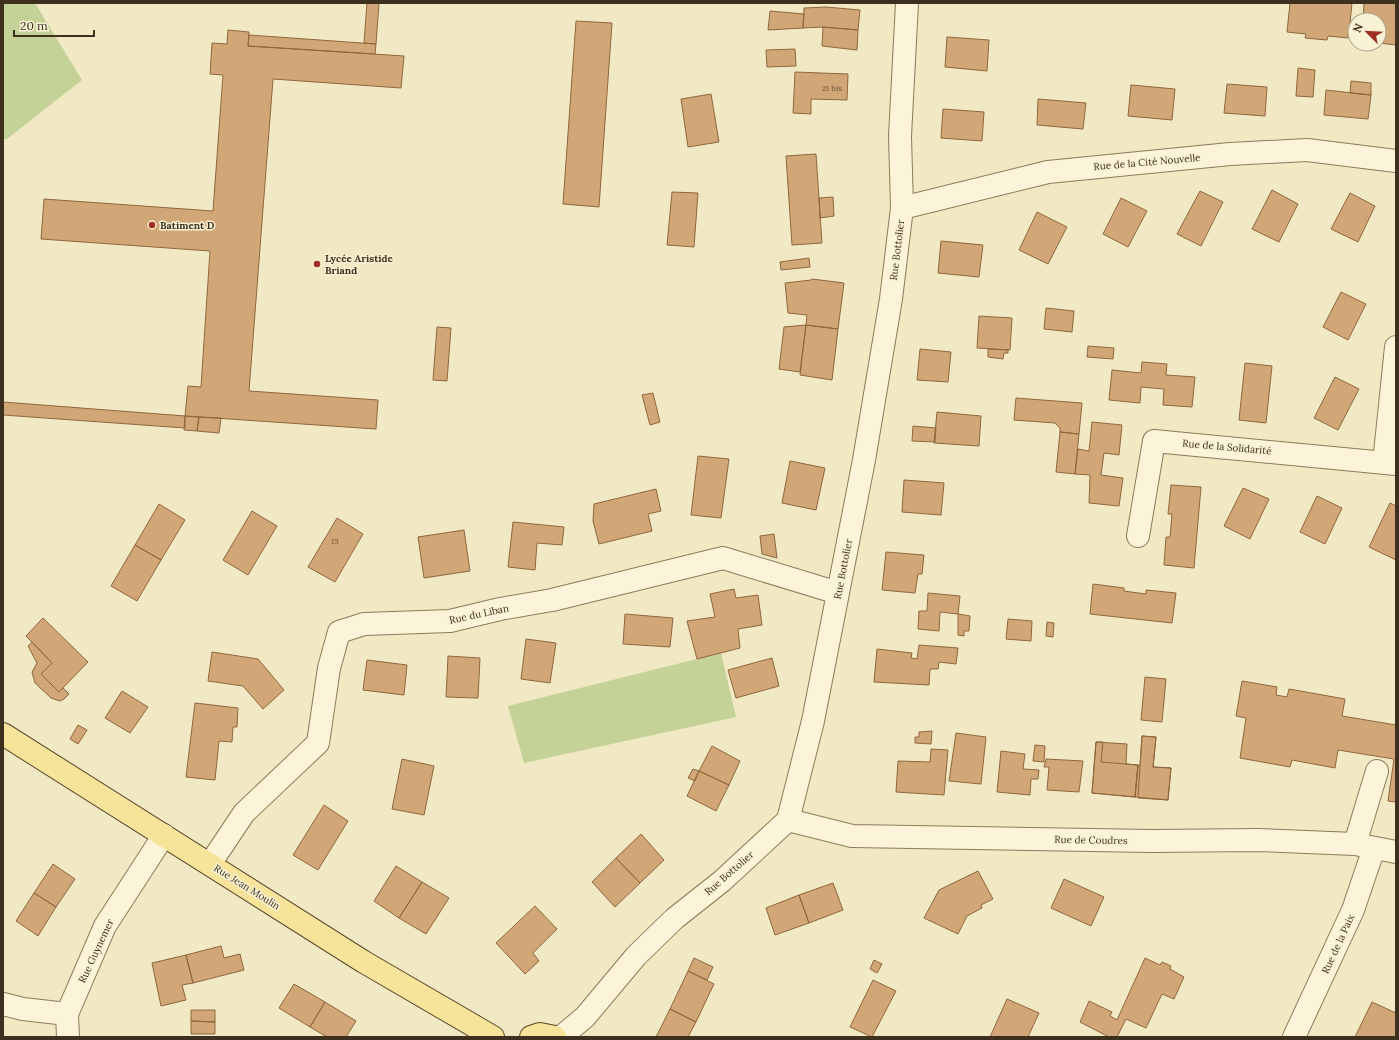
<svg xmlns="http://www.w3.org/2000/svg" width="1399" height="1040" font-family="Lora,serif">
<rect width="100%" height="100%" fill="#f1e9c4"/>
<path fill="#c4d197" d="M3,3H35L82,80L7,139H3Z
M721,653L736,717L524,763L508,706Z"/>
<path fill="#d2a777" stroke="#8f663d" d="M367,3H379L376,44L364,43Z
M1290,3H1352L1350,23H1355V35L1348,34V38L1328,36L1327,40L1305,38L1306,34L1287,32Z
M1364,3H1396V45L1379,43V20H1363Z
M826,7L860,10L858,30L823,27L803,28L804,8Z
M770,11L804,14L803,28L768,30Z
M576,21L612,23L599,207L563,204Z
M823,27L858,30L857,50L822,46Z
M228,30L249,32L248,46L404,56L401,88L273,79L249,391L378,400L376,429L185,416L188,386L201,387L210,251L41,239L44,199L213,211L223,75L210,74L212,43L227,44Z
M249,35L376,44L375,54L248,46Z
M947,37L989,40L987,71L945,67Z
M795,49L796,66L767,67L766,50Z
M1298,68L1315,70L1313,97L1296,96Z
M795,72L848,74L847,100L811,99V114L793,113Z
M1351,81L1371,83V95L1350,93Z
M1227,84L1267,87L1265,116L1224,113Z
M1131,85L1175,89L1172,120L1128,116Z
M1326,90L1371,95L1368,119L1324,115Z
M711,94L719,142L688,147L681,99Z
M1038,99L1086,103L1083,129L1037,125Z
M943,109L984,112L982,141L941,138Z
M816,154L822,243L792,245L786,156Z
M1272,190L1298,204L1279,242L1252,229Z
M1200,191L1223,202L1201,246L1177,234Z
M672,192L698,193L694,247L667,245Z
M1350,193L1375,206L1358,242L1331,229Z
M833,197L834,216L820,218L819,198Z
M1121,198L1147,211L1128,247L1103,234Z
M1037,212L1067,227L1048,264L1019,250Z
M941,241L983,245L979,277L938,273Z
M809,258L810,267L781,270L780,262Z
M812,279L844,283L838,329L806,325L807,315L788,313L785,283L811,280Z
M1341,292L1366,304L1348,340L1323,327Z
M1046,308L1074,311L1072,332L1044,329Z
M979,316L1012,318L1010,350L977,348Z
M806,325L838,329L832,380L800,375Z
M806,325L800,372L779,369L784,327Z
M437,327L451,328L447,381L433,380Z
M1088,346L1114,348L1113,359L1087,357Z
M920,349L951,352L948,382L917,380Z
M988,349L1008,350V353H1004L1003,359L988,357Z
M1142,362L1167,364L1166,375L1195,377L1192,407L1163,405L1164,389L1141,387L1140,403L1109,400L1112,370L1141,373Z
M1245,363L1272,366L1266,423L1239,420Z
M1335,377L1359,389L1338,430L1314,418Z
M653,393L660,422L650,425L642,395Z
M1016,398L1082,403L1079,434L1060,432V428L1055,423L1014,420Z
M3,402L185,416V428L3,415Z
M937,412L981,416L979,446L934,443Z
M185,416L199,417L197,431L184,430Z
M199,417L221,418L219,433L197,431Z
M1092,422L1122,425L1119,455L1104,453L1101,475L1123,478L1119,506L1089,503L1090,475L1075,474L1078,449L1089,451Z
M913,426L936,428L935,442L912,441Z
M1060,432L1079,434L1075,474L1056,472Z
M698,456L729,459L721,518L691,515Z
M790,461L825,468L816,510L782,503Z
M904,480L944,483L941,515L902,512Z
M1171,485L1201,487L1194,568L1164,565L1166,537H1170L1172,514H1168Z
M1243,488L1269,499L1250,539L1224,526Z
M656,489L661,511L648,514L652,531L599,544L593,521L594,504Z
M1317,496L1342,508L1325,544L1300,532Z
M1390,503L1396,506V560L1369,547Z
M159,504L185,520L161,560L135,545Z
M252,511L277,526L248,575L223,560Z
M337,518L363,534L335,582L308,567Z
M513,522L564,527L562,545L537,543L535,570L508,567Z
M464,530L470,571L424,578L418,537Z
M774,534L777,558L762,554L760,536Z
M135,545L161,560L137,601L111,586Z
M886,552L924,555L922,574H918L915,593L882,590Z
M1093,584L1124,588V591L1146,594V590L1176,593L1172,623L1090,614Z
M734,589L736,598L758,595L762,625L738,629L740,648L697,659L687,621L715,617L710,594Z
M928,593L960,596L958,614L940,612L939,631L918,629L919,611H927Z
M625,614L673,618L670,647L623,644Z
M958,614L970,616L969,631H964V636L958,635Z
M43,618L88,662L59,692L41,674L52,663L26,636Z
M1008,619L1032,621L1031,641L1006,639Z
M1047,622L1054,623L1053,637L1046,636Z
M526,639L556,643L550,683L521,679Z
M32,642L52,663L41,674L59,692L63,688L69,694L64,699L60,701L51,698L35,683L32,672L37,663L28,646Z
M919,645L958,648L956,664L939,662L938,669H930L929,685L874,682L877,649L912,653L911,658L917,659Z
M212,652L258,659L284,690L263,709L243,686L208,681Z
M448,656L480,658L478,698L446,697Z
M772,658L779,686L736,698L728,670Z
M367,660L407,665L404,695L363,690Z
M1145,677L1166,679L1162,722L1141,720Z
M1242,681L1277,687L1276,695L1287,697L1289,689L1345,699L1342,716L1396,725V802L1388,801L1394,759L1338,750L1335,768L1292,760L1290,767L1240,758L1246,718L1236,716Z
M122,691L148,707L130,733L105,718Z
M195,703L238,708L237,727H233L232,742L219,741L215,780L186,777Z
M78,725L87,730L78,744L70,739Z
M932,731L931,744L915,743V737H919V732Z
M956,733L986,737L981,784L949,781Z
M1142,736L1156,737L1153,767L1171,768L1168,800L1135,797L1138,765L1140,766Z
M1142,736L1156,737L1153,767L1171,768L1168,800L1138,798Z
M1096,742L1127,744L1126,764L1138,765L1135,797L1092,793Z
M1096,742H1103L1101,762L1138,765L1135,797L1092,793Z
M1035,745L1045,746L1044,762L1033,761Z
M712,746L740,761L729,785L699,771Z
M931,749L948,750L944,795L896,792L898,761L930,762Z
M1001,751L1025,754L1023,769L1039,770L1038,779H1031L1030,795L997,792Z
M402,759L434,766L424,815L392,809Z
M1046,759L1083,761L1079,792L1047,790L1049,767H1044Z
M693,769L699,771L695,781L688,778Z
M699,771L729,785L716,811L687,796Z
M324,805L348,821L318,870L293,855Z
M641,834L664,860L640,883L616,858Z
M616,858L640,883L615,907L592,882Z
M53,864L75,879L56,907L34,893Z
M396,866L422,882L399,918L374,901Z
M978,871L993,899L981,905L982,908L967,916L958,934L924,918L939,890Z
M1064,879L1104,897L1091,926L1051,908Z
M422,882L449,898L426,934L399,918Z
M833,883L843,910L809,923L799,895Z
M34,893L56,907L38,936L16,921Z
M799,895L809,923L775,935L766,908Z
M535,906L557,929L533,953L539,961L525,974L496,943Z
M221,946L224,958L240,954L244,970L193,983L186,955Z
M186,955L193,983L182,985L186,1000L161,1006L152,963Z
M694,958L713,967L707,980L688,971Z
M1145,958L1160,965L1162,962L1171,966L1170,969L1184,977L1174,999L1162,994L1146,1028L1126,1019L1117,1037H1109L1080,1022L1089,1001L1112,1012L1110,1016L1117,1020Z
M874,960L882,964L877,973L870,969Z
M688,971L714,984L696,1022L670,1009Z
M873,980L896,991L872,1037L850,1027Z
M294,984L325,1002L310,1027L279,1008Z
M1007,999L1039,1013L1028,1037H990Z
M325,1002L356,1021L346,1037H327L310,1027Z
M1372,1002L1396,1013V1037H1355Z
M670,1009L696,1022L688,1037H656Z
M191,1010H215V1022L191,1021Z
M191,1021L215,1022V1034H191Z"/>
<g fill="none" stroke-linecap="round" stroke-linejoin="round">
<g stroke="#8e7a59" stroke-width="24">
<path id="minor" d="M902,208L1048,172L1230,154L1307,150L1396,161
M1384,463L1396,347
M1138,536L1154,441L1396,464
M788,820L852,836L1151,841L1258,840L1355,844L1396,852
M1355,844L1377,771
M210,864L244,813L318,743L329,668L339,632L364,624L450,621L500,609L552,600L723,558L838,593
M3,1004L23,1009L67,1014
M68,1037L67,1014L105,926L164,835
M561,1037L585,1017L636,956L674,919L722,881L788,820L813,721L838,593L864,460L891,299L902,208L900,136L907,3
M1294,1037L1353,910L1374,848"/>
</g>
<g stroke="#5b472d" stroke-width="24">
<path id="major" d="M3,734L364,962L493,1037
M531,1037L540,1034L555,1037"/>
</g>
<use href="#minor" stroke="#fbf4d8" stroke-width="22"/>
<use href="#major" stroke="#f7e39a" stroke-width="22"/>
</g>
<g fill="#a13024" stroke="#f8f1d4" stroke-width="1.5">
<circle cx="152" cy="225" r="4"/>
<circle cx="317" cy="264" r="4"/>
</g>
<g text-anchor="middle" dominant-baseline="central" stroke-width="3" stroke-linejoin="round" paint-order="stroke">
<g font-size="8" fill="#624e34">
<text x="832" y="88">21 bis</text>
<text x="335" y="541">15</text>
</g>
<g font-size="10" fill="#3d301e" stroke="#f8f1d4">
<text transform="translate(1147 162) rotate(-5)">Rue de la Cité Nouvelle</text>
<text transform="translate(897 250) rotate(-83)">Rue Bottolier</text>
<text transform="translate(1227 447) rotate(5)">Rue de la Solidarité</text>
<text transform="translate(843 569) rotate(-79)">Rue Bottolier</text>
<text transform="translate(479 614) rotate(-12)">Rue du Liban</text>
<text transform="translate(1091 840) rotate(1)">Rue de Coudres</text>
<text transform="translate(729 873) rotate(-41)">Rue Bottolier</text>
<text transform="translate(247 887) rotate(32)">Rue Jean Moulin</text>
<text transform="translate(1338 944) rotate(-65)">Rue de la Paix</text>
<text transform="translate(96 951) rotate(-65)">Rue Guynemer</text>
</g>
<g font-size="10" font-weight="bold" fill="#3d301e" stroke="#f8f1d4" text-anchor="start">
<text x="160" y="225">Batiment D</text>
<text x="325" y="258">Lycée Aristide<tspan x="325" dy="12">Briand</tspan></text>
</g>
</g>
<rect width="1399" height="1040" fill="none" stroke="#3d301e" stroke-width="8"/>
<g transform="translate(1367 32) rotate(294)"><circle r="19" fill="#f8f1d4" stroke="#ada48b"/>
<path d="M0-3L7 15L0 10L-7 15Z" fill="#a13024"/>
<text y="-6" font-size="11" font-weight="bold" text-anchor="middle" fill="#3d301e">N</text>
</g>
<path d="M14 30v6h80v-6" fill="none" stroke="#3d301e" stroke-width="2"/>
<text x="20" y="30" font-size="12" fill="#3d301e" stroke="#f8f1d4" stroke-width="3" paint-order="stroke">20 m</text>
</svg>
